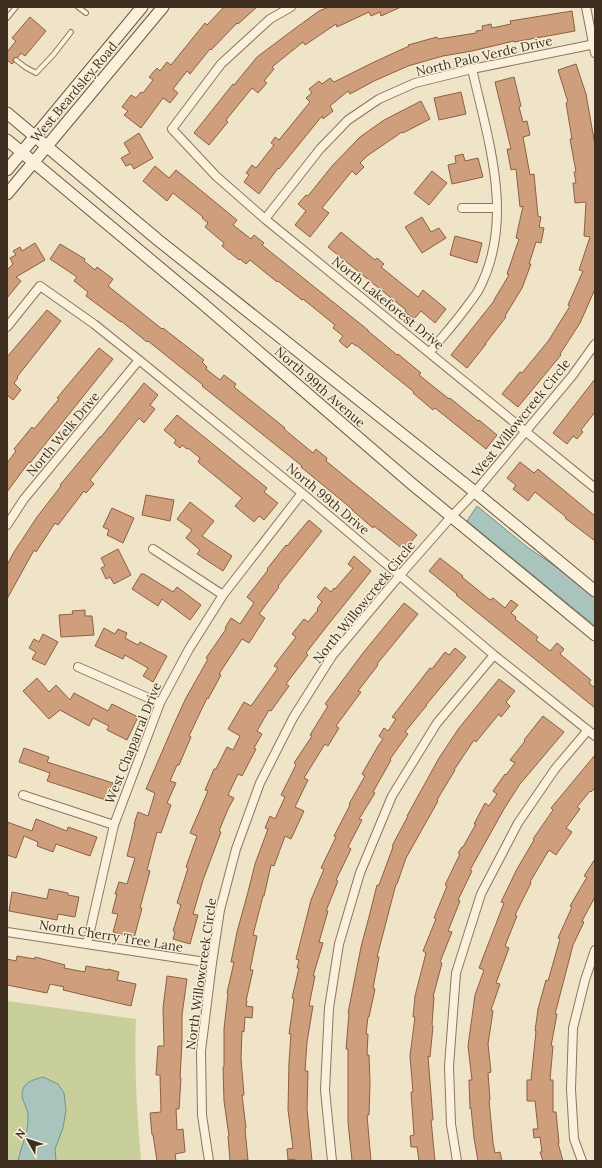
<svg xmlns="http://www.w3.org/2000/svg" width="602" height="1168" font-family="Lora,serif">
<rect width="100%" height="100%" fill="#f0e4c8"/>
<path fill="#c9cf9b" d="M7,1001L136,1019C134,1067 137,1114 141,1161H7Z"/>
<path fill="#a9c4bc" stroke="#6f938a" d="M477,506L527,547L561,570L595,598V626L467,521Z
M43,1077L58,1084L64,1093L66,1110L63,1128L55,1149L56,1161H18C21,1146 29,1132 28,1116C28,1106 19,1099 23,1089C26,1081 36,1079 43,1077Z"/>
<path fill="#cf9f7d" stroke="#8d5f41" d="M224,7H257L238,24L237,23L211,50L210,49L190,74L187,71L173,89L178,93L170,103L163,98L141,128L124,115L128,111L122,107L131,95L136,98L141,92L143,93L153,80L149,77L157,68L160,71L167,62L171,65L205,23L207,25Z
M329,7H401L381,16L380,12L371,16L369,12L337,27L336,24L305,45L303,42L272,67L274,69L264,81L267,83L258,93L252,88L226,120L228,122L209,145L194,133L233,84L234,85L257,57L297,27L319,11Z
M572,11L575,31L514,42V41L472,51L443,56L408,66L374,81L350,94L348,91L330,106L333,111L323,119L322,116L279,169L278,168L259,194L244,182L249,175L246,173L252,165L256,168L274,145L271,143L275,137L279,140L310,102L306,98L312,93L309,89L319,81L322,84L330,78L334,82L372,63L409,46L408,45L437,37L438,39L476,33V31L483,30L482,26L491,24L492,28L511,24L510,21Z
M30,17L46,31L25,56L21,53L18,57L14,58L13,60L14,62L12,64L7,60V52L16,41L12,38Z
M576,64L586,94L595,145V289L580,323L560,354L561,355L518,407L502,394L520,372L522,373L549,340L570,306L568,305L583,271L579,270L590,237L584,236L586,202L575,203L573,183H576L574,172H576L570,139H572L566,103L568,102L558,70Z
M514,77L521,106L519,107L523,122L527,121L530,135L523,137L530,175L534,174L538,216L541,217L539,227L544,228L541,243L536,242L529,264H531L522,288L505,316L506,317L485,344H486L467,368L451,355L494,301V300L509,275L507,274L519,239L516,238L523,206L520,207L516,169L511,170L507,149H511L495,82Z
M461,92L466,114L439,120L434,98Z
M421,101L430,119L403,133L402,132L367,156L360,163L364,167L356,175L352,171L322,208L329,213L310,237L295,225L306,211L298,204L306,195L308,196L332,166L360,137L384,120Z
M139,133L153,158L134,169L131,164L126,166L121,158L130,153L124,143Z
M463,154L465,161L478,158L483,177L452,184L448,165L456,163L455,156Z
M155,166L169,178L176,170L237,220L233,225L251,239L254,235L264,243L262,245L368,330V331L397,355L398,354L421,373L419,375L449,399L450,398L478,421L479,420L497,435L486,449L435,408L433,410L413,393L414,392L356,345V346L352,343L347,348L339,341L343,336L333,328L335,325L303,299L302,300L278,281L277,282L250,260L246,264L240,259L239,260L222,246L224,243L205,227L208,223L202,218L203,217L173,193L167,201L143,181Z
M432,171L447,183L429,205L414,193Z
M422,217L431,232L439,228L446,238L422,253L405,227Z
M341,232L375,260L377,258L384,264L381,267L418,297L423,290L446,309L435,323L421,311L414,319L405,312L406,310L328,247Z
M455,236L482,243L477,263L450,255Z
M35,243L45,260L16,277L21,281L7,298V270L13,264L10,258L16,255L13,251L20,247L22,251Z
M60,244L85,259L84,261L95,270L97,267L113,279L108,286L162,329L163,328L204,360L202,362L207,367L206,369L220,380L224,375L236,384L234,387L285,428L284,429L313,453L316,449L327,458L326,461L417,535L404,550L374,526L373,528L352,510V509L301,467L302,466L202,386L203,385L148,341L147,342L121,321V322L86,296L88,292L74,281L77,277L50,259Z
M47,310L61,321L17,377L18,378L14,383L21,390L13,400L7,395V357Z
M99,348L113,359L30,463L29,462L7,492V463L16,451L14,449L32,427L34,429L59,399L57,398Z
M595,379V412L581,430L583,432L577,439L573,436L567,444L553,433Z
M144,383L158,395L150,405L155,409L144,423L139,418L90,480L94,484L86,493L84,491L58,525L55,523L36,552L34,550L7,599V565L14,552L37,517L61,486L60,485L100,437H101Z
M177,415L267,488L264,492L278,503L264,520L259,516L254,522L235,506L242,498L198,462L200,458L188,448L187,449L182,445L180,448L174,443L176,440L164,430Z
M520,462L534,473L538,469L595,516V541L565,518L566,517L535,492L528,501L513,489L516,485L507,478Z
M146,495L174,500L170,521L142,515Z
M190,502L214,521L202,536L232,556L223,571L197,554L200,550L186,538L192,530L177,519Z
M112,508L134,518L123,543L107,535L109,530L103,527Z
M309,520L322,531L278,586L279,587L259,614L265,618L249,643L242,639L219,674L221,675L208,699L207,698L189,736L191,737L179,765H177L170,781L176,783L167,803L171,805L161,833L157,832L147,870L150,871L140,908H142L134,938L113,932L118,914L112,913L117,894H115L119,882L127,884L135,858L127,856L135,824H134L138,812L148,816L155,793L146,789L174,724L186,698L208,659L206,658L226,629L225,628L231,618L240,624L254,603L247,597L268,570L267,569L286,545L287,546Z
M118,549L131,575L114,584L110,577L106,579L101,568L105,566L101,558Z
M354,556L371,571L327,626L306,653L308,655L286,684L289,686L271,711L269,710L257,731L262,734L254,748L256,749L242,776L238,774L228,795L234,798L228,809L219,831L221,832L203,880L193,914L198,915L190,944L173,939L175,932L173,931L181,905L177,903L188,868L186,867L197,836L190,833L208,791L205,790L214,769H216L227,747L233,750L240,736L228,729L244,702L251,706L278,668L274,666L296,637L292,634L304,619L308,622L318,610L317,609L322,602L317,597L325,587L331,592L334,588L335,589L353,568L348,564Z
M440,558L463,576L462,577L490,600L493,598L505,608L511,600L518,605L511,613L516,617L515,619L538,637L536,640L550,651L557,643L564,649L560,654L591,680L589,683L595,688V708L456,595L457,594L429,571Z
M141,574H144L173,592L177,587L201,605L190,620L162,599L158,606L132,589Z
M404,603L418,614L377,664L378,665L358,691L361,692L336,726L339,728L328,746L325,744L304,778L308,780L295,807L304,811L291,839L285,836L274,866L271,865L264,896H263L253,935L257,936L250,970H253L246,1001H247L246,1006L253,1007L252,1018L245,1017L244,1032L242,1031L241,1059L244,1095H242L246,1128L245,1129L248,1160L230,1161L228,1136H229L224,1101L223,1067H224V1029L228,993H227L234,962H231L237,932L248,892L255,864L268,829L265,828L270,816L275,819L285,797L281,795L296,765L294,763L312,736L310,735L328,706L325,704L363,653Z
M85,610V616H92L94,635L61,637L59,615L73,614L72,611Z
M104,628L115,634L118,629L127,633L125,638L138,645L140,642L167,656L153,682L143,676L148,668L125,655L123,659L95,646Z
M43,634L58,642L45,665L32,659L36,652L29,648L34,639L39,642Z
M455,648L466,657L426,705H427L405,732L408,734L390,759L391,760L373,792L375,793L359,819L362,820L348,847L351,849L336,880L338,881L326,911H328L319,942L323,943L313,976H315L309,1006H313L307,1042L305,1071H308L307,1109L312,1161H295V1159L288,1160L287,1149L293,1148L288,1110L289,1062L291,1034H289L294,999L292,998L299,968H297L299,960L296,959L311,900L324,869L321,868L336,837L334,836L350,805L349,804L365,776L362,774L378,746L383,739L379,736L384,728L388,731L396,719L392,717L430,668L432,669L445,652L449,655Z
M37,678L49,692L56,685L70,700L74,693L108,711L112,704L138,717L127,740L107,730L109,726L93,718L89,726L60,710L49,719L23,691Z
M499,679L515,691L506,702L510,706L501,717L499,714L476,742L474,740L454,770H455L437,800L438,801L406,858L397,884H396L377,957H379L373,988L375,989L369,1017H368L366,1034H368L367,1055H369L370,1082L369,1115H367L371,1161H352L348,1122V1049H346L349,1013H348L361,947L370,913L377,885H379L393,847L392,846L408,816H407L439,758L459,728Z
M543,716L564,732L520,784L504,809L470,870L472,871L458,900L460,901L448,931L452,932L440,962L442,963L433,997H434L432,1025L433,1026L430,1057L428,1056L433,1120H431L435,1161H419L417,1147H411L410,1136L414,1135L411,1092H413L410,1056L415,1017H413L415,996L426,953L423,951L436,919L434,918L447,886L445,885L460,854L458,853L462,847H463L476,824H474L485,803L489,806L497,794L493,791L505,774L506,775L515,763L510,760L525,741L524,740Z
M24,748L49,757L47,762L113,783L106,800L47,781L50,773L19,762Z
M595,755V788L591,792L590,791L577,807L580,809L566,828L572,832L556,855L549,850L530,882L531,883L515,915L517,916L505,946L509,948L496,983L500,984L491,1010L493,1011L488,1044L491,1072L488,1073L490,1100H489L493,1143L495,1153L500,1152L502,1161H478L474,1138L471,1108L470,1109L469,1080H472L468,1046L475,995L484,970L479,968L504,903L501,902L517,869L534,840L533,839L553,810L551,808Z
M36,819L67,831L68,827L97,837L90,856L56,844L53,852L37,846L38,842L24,836L16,858L7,855V822L32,831Z
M595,859V897L582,921L584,922L573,945L555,1014H557L551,1046H553L550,1080H553V1112H556L559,1143H558L563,1161H543L540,1152H542L540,1137L534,1138L533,1129H538L535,1101H527V1080H531L536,1031H535L538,1009L546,980L548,981L560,939L558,938L572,907L570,906L587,877L584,876Z
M49,889L68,893V895L79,897L75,917L58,914L57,920L9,911L12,892L47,899Z
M17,956L35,959V957L65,965L64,968L85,972L86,966L108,970V969L119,972L117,980L136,984L131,1006L63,990L64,987L50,984L47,993L7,985V959L16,961Z
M167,976L187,979L182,1015V1042L180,1078H181L179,1109H176L177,1130L183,1129L185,1152L175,1154L176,1161H157L153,1135H152L150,1113L161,1112L160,1075H156L158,1046H164L163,1008Z"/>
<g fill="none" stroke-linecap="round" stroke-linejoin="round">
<g stroke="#8d765c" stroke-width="6">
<path id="service" d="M78,7L86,13
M7,18L16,7
M16,60L25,67L36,73L54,54L71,32"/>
</g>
<g stroke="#8d765c" stroke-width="10">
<path id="minor" d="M291,7L270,19L221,64L172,129L216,176L265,219L595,488
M586,7L595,53
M462,208H497
M265,219L320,149L348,120L379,99L415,83L472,69L595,44
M7,327L40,286L94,324L139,360L302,493L494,655L595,736
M430,352C442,337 456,322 468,305C471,301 475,296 478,291C516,221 488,140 472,69
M7,525L24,499L139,360
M153,549L223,595
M78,667L160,703
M23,795L114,825
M7,932L212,963
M87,944L114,825L160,703L189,649L223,595L302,493
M209,1161L202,1115L201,1051L212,963L220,910L236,849L260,783L293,718L332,656L400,575L451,517L475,492L572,376L595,344
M332,1161L325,1090L329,1008L339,944L360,873L392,796L437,723L494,655
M457,1161L451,1124L449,1066L456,973L481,894L518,823L555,769L588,730
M582,1161L574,1139L571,1089L573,1028L585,980L595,950"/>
</g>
<g stroke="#6f573f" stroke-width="13">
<path id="secondary" d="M7,113L158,240L475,492L595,591
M7,140L202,303L412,484L595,635
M7,170L142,7
M7,194L163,7"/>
</g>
<use href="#service" stroke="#faf1dc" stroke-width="4"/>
<use href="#minor" stroke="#faf1dc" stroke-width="8"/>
<use href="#secondary" stroke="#faf1dc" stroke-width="11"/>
</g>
<g text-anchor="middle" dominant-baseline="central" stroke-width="3" stroke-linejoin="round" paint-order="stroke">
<g font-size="13" fill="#3d2e20" stroke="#f7eed8">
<text transform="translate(484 56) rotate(-13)">North Palo Verde Drive</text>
<text transform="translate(74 92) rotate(-50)">West Beardsley Road</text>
<text transform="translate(388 303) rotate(39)">North Lakeforest Drive</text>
<text transform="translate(320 387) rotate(41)">North 99th Avenue</text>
<text transform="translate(521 418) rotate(-51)">West Willowcreek Circle</text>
<text transform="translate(63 434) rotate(-50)">North Welk Drive</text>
<text transform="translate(328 499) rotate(40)">North 99th Drive</text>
<text transform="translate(364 602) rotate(-51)">North Willowcreek Circle</text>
<text transform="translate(133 743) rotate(-68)">West Chaparral Drive</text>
<text transform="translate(111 936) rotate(9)">North Cherry Tree Lane</text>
<text transform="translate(201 974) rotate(-82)">North Willowcreek Circle</text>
</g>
</g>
<rect width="602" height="1168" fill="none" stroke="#3d2e20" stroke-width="16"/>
<g transform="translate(28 1140) rotate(309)" stroke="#f7eed8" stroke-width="3" paint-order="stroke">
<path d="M0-3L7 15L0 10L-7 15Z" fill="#3d2e20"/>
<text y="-6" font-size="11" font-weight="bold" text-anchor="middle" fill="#3d2e20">N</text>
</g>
</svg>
